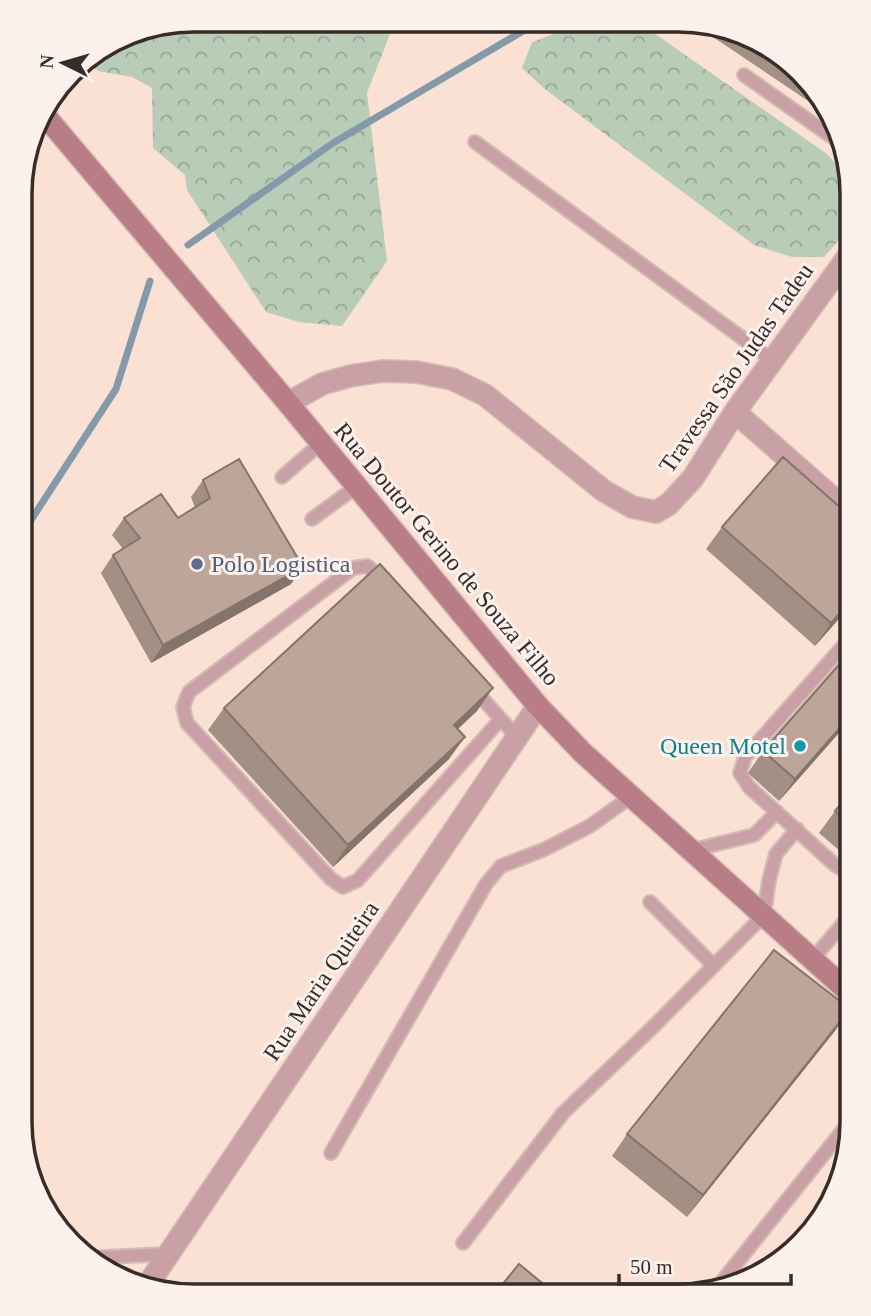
<svg xmlns="http://www.w3.org/2000/svg" width="871" height="1316" font-family="Georgia,serif">
<defs>
<pattern id="forest-crowns" width="20" height="18" patternUnits="userSpaceOnUse" patternTransform="scale(1.75)"><rect width="20" height="18" fill="#b8ccb8"/><path d="M2 6a3 3 0 1 1 6 0M12 15a3 3 0 1 1 6 0" fill="none" stroke="#96a696"/></pattern>
</defs>
<rect width="100%" height="100%" fill="#fae1d4"/>
<path fill="url(#forest-crowns)" d="M193,19L395,21L367,93L387,261L342,326L299,322L266,312L187,190L185,175L153,148L152,88L132,77L98,71L85,59L137,29Z
M586,22H638L827,154L848,176L852,193V225L824,257H792L754,245L546,90L522,68L532,42Z"/>
<g fill="none" stroke-linecap="round" stroke-linejoin="round">
<path stroke="#829aa9" stroke-width="7" d="M188,245L333,143L540,21
M20,550L31,520L116,389L150,281"/>
<g stroke="#d3bdb2" stroke-width="16">
<path id="lane" d="M744,75L842,144
M475,142L772,360
M282,477L321,443
M312,519L356,487
M384,580L367,566L353,568L189,692L183,707L187,723L331,879L343,887L358,880L500,720
M473,688L517,737
M693,850L754,835L777,812
M851,866L842,869L835,865L749,787L740,773L745,757L852,636
M650,902L714,966
M813,959L851,914
M331,1153L486,884L501,866L543,850L590,826L632,796
M463,1243L563,1113L653,1027L764,915L769,880L776,854L797,829
M85,1258L168,1254
M716,1289L851,1120"/>
</g>
<g stroke="#d3bdb2" stroke-width="24">
<path id="street" d="M288,403L322,384L350,376L383,371L416,372L452,379L485,395L604,491L632,507L656,512L669,504L693,478L735,412L852,251
M735,412L852,515
M147,1286L538,706"/>
</g>
<g stroke="#d3bdb2" stroke-width="24">
<path id="secondary" d="M41,111L288,403L538,706L583,753L851,994"/>
</g>
<use href="#lane" stroke="#caa0a7" stroke-width="12"/>
<use href="#street" stroke="#caa0a7" stroke-width="21"/>
<use href="#secondary" stroke="#b97d88" stroke-width="21"/>
</g>
<path fill="#a38f84" d="M710,23L784,55L832,117L704,31Z
M203,480L291,584L151,663L101,573L113,555L123,549L112,535L124,518H178L195,508L191,497Z
M722,527L852,604L815,646L706,549Z
M852,650V718L779,801L748,773L763,751Z
M224,708L477,711L458,729L449,759L333,867L208,730Z
M851,792V852L847,857L819,833L835,811Z
M850,1009L834,1032L687,1217L612,1156L627,1134Z"/>
<path fill="#84746b" d="M303,567L291,584L151,663L163,645Z
M852,600V604L815,646L831,623Z
M493,688L477,711L438,747L454,725Z
M852,714V718L779,801L795,779Z
M465,737L449,759L333,867L348,845Z
M850,1009L834,1032L687,1217L703,1195Z"/>
<path fill="#bda699" stroke="#84746b" stroke-width="2" d="M783,457L852,518V600L831,623L722,527Z
M239,459L303,567L163,645L113,555L140,538L124,518L161,494L178,518L210,498L203,480Z
M380,564L493,688L454,725L465,737L348,845L224,708Z
M852,650V714L795,779L763,751Z
M851,792V826L835,811Z
M774,950L850,1009L703,1195L627,1134Z
M519,1264L558,1296H493Z"/>
<circle fill="#5c6f8a" stroke="#fcf1ec" stroke-width="2.5" cx="197" cy="564" r="7"/>
<circle fill="#0f9aa8" stroke="#fcf1ec" stroke-width="2.5" cx="800" cy="746" r="7"/>
<g text-anchor="middle" dominant-baseline="central" stroke-width="6" stroke-linejoin="round" paint-order="stroke">
<g font-size="24" fill="#372d28" stroke="#fcf1ec">
<text transform="translate(736 368) rotate(-55)">Travessa São Judas Tadeu</text>
<text transform="translate(447 554) rotate(50)">Rua Doutor Gerino de Souza Filho</text>
<text transform="translate(321 981) rotate(-56)">Rua Maria Quiteira</text>
</g>
<g font-size="24" fill="#4e5e75" stroke="#fcf1ec" text-anchor="start">
<text x="211" y="564">Polo Logistica</text>
</g>
<g font-size="24" fill="#0d838f" stroke="#fcf1ec" text-anchor="end">
<text x="786" y="746">Queen Motel</text>
</g>
</g>
<path d="M0 0H871V1316H0ZM194 32H678A162 162 0 0 1 840 194V1122A162 162 0 0 1 678 1284H194A162 162 0 0 1 32 1122V194A162 162 0 0 1 194 32Z" fill="#fcf1ec" fill-rule="evenodd"/>
<path fill="none" stroke="#372d28" stroke-width="3.5" d="M194 32H678A162 162 0 0 1 840 194V1122A162 162 0 0 1 678 1284H194A162 162 0 0 1 32 1122V194A162 162 0 0 1 194 32Z"/>
<g transform="translate(63 63) rotate(275)" stroke="#fcf1ec" stroke-width="5" paint-order="stroke">
<path d="M0-5L12 26L0 18L-12 26Z" fill="#372d28"/>
<text y="-10" font-size="19" font-weight="bold" text-anchor="middle" fill="#372d28">N</text>
</g>
<path d="M619 1274v10h172v-10" fill="none" stroke="#372d28" stroke-width="3.5"/>
<text x="630" y="1274" font-size="21" fill="#372d28" stroke="#fcf1ec" stroke-width="5" paint-order="stroke">50 m</text>
</svg>
